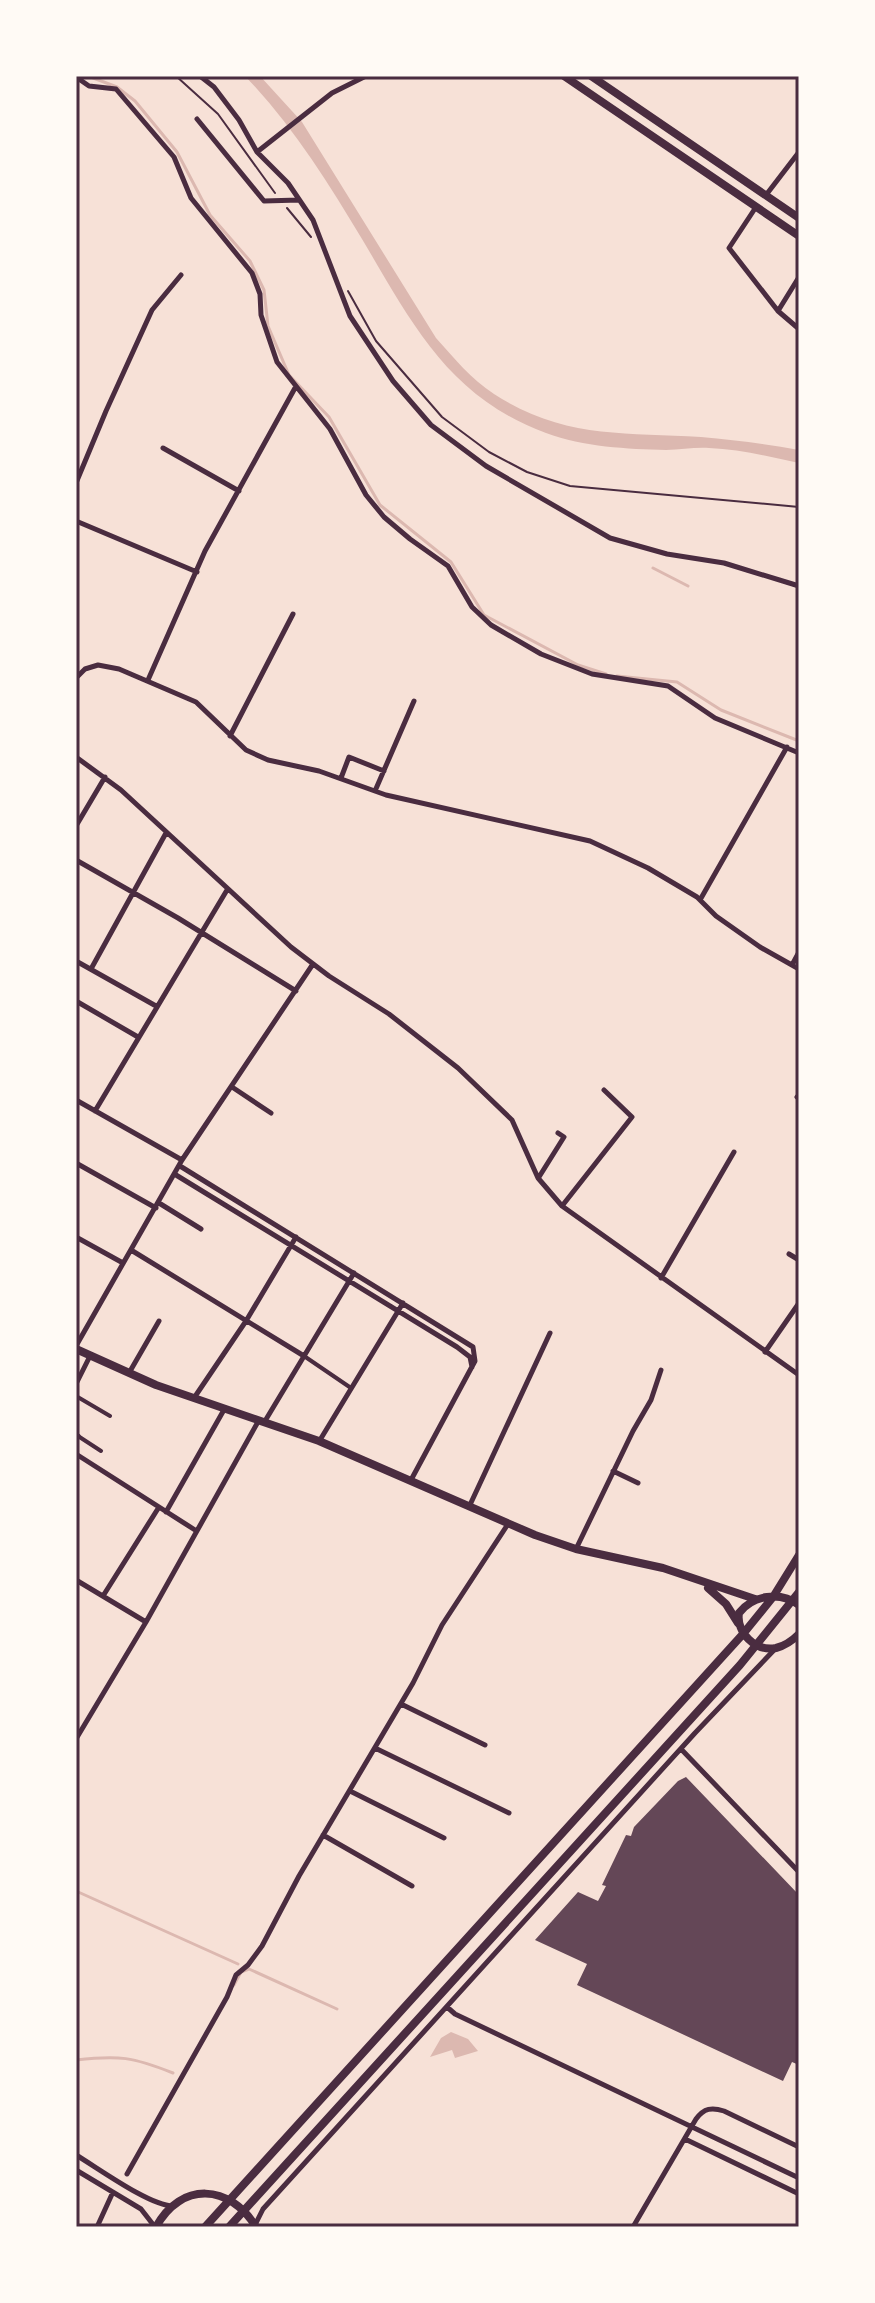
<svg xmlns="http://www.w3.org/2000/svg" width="875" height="2303" font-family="Quicksand,sans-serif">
<rect width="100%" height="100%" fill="#f7e1d7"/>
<path fill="#dcb8b0" d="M245,76H260L302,122L436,338C454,358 471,379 494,394C564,439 623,432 701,437C734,440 767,444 799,450V463C770,457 739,449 709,448C695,447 681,450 666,450C627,449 584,447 546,433C448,397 412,323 362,239C327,181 292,125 245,76Z
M451,2032L468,2039L478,2051L455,2058L452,2050L430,2057L441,2038Z"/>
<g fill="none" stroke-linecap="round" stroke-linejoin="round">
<path stroke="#dcb8b0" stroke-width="3" d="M88,76L117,87L135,101L177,152L210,215L250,261L264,290L268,326L289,375L329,417L380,505L451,562L484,615L578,665L606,674
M653,568L688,586
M617,676L677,682L721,710L799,741
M76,1891L238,1964
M234,1985L241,1972L249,1969L337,2009
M76,2060C119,2055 133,2057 173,2073"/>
</g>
<path fill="#644757" d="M686,1777L799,1895V2065L792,2062L783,2081L577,1985L587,1964L535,1940L578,1892L598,1901L606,1886L602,1885L626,1835L631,1836L634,1827L678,1781Z"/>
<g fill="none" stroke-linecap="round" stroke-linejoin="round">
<path stroke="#4a2c40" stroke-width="2" d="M176,76L218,114L275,193
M287,208L311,237
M348,291L376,341L442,417L489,452L527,472L570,486L799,507"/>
<path stroke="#4a2c40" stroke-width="4" d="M304,1356L351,1388
M76,1396L110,1416
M78,1436L101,1451"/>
<path stroke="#4a2c40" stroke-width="5" d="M200,76L214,87L239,120L257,152L288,183L313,220L350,316L393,381L431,425L486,466L610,538L667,554L724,563L799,586
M76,77L89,86L116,89L174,157L191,198L252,273L260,294L261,315L277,362L330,429L366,495L384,517L410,539L448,566L472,607L491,625L541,654L592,674L668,686L715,718L799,753
M197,119L264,201L299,200
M257,152L332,93L366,76
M766,195L799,152
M756,207L729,248L778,311L799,329
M778,311L799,277
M163,448L239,491
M76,483L106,411L152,310L181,275
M76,521L197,572
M76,678L85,669L98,665L119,669L196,702L246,750L268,760L319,771L386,795L590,841L648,868L697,897L716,916L760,947L799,969
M148,680L205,551L295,388
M230,736L293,614
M76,757L121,790L291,947L329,976L389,1014L458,1068L512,1120L538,1178L562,1206L799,1375
M341,778L349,757L384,771
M375,791L414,701
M76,826L105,777
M76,860L178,918L296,991
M700,900L787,747
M76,961L156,1006
M792,965L799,952
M91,969L166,833
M76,1001L138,1037
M232,1087L271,1113
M797,1097L799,1095
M76,1100L182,1160
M95,1111L227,890
M76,1163L156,1208
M180,1166L473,1347L475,1361L411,1480
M176,1175L457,1347L470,1357L472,1367
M539,1177L564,1137L558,1133
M159,1203L201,1229
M562,1206L632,1117L604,1090
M76,1237L123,1263
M131,1250L304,1356
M789,1254L799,1260
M661,1278L734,1152
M76,1346L182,1160L313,964
M765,1352L799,1303
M129,1373L159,1321
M76,1384L90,1356
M194,1398L246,1321L296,1237
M265,1421L354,1273
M76,1435L78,1436L76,1440
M320,1440L403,1303
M76,1454L195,1530
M613,1471L638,1483
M469,1507L550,1333
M166,1512L225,1408
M576,1549L633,1431L651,1400L661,1370
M76,1580L146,1622
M103,1596L159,1507
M401,1704L485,1745
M76,1739L146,1622L259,1420
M375,1748L509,1813
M681,1749L799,1872
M350,1791L444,1838
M323,1835L412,1886
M447,2007L455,2014L799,2178
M685,2139L799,2194
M76,2155C98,2168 150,2206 173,2206
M76,2170L141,2209L155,2227
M127,2174L227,1997L236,1975L248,1965L262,1946L299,1876L413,1683L442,1625L508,1524
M255,2225L263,2209L695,1733L776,1648
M97,2227L113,2192
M633,2227L696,2119C704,2108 712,2107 724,2111L799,2147"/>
<path stroke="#4a2c40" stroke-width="8" d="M76,1349L156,1385L319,1441L535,1535L576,1549L663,1568L755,1599
M708,1588L726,1604L738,1623"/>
<path stroke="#4a2c40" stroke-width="8" d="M564,76L799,236
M591,76L799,218
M799,1605C780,1591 753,1595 739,1613C736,1632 755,1652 776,1648C784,1646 793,1640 799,1634
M156,2227C181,2181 230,2184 256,2227
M205,2227L743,1634L773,1597L799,1555
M229,2227L740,1665L799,1592"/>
</g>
<rect width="875" height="2303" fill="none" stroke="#fffaf5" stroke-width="156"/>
<rect x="78" y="78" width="719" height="2147" fill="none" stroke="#4a2c40" stroke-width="3"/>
</svg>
